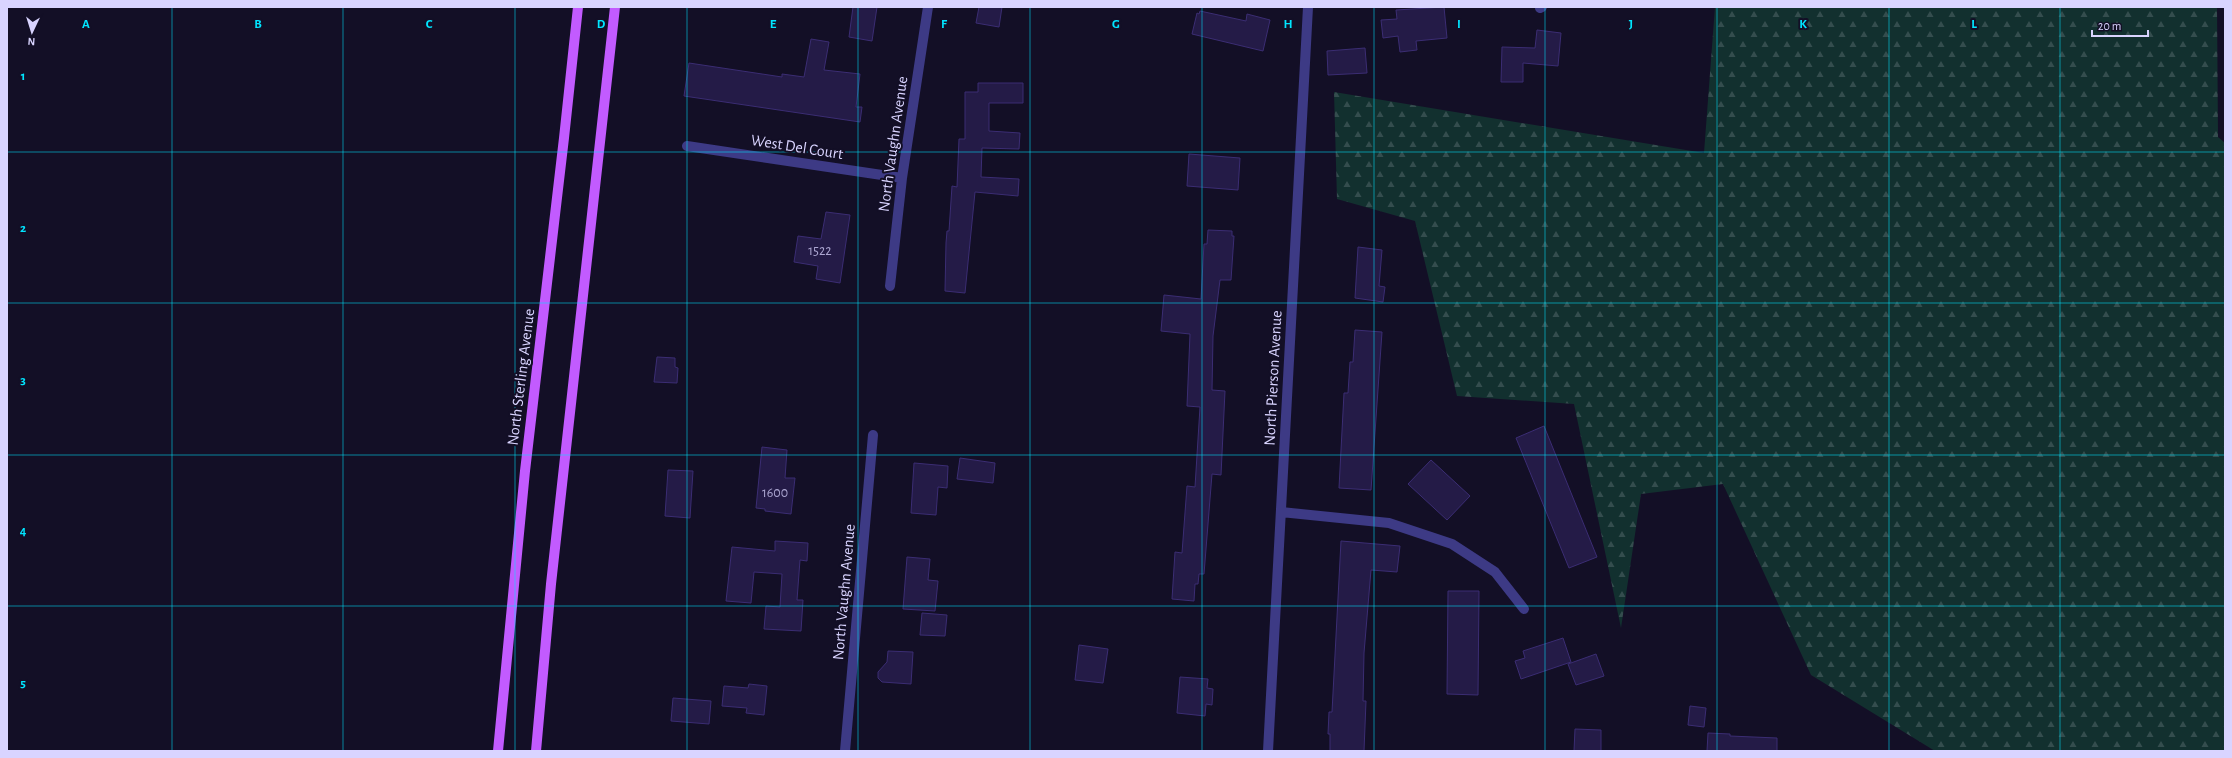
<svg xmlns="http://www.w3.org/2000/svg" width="2232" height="758" font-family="'Alegreya Sans',sans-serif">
<defs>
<pattern id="forest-firs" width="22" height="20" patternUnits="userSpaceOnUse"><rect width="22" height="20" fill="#12302f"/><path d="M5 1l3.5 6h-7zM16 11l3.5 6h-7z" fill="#344d4e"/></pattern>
</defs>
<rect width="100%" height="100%" fill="#130f26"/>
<path fill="url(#forest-firs)" d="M1715,7H2217L2218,137L2225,143V751H1935L1811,675L1723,484L1641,494L1621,628L1574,404L1457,396L1415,221L1337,199L1334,92L1704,153Z"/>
<path fill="#241b47" stroke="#3b2d73" d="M853,7H877L872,41L849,37Z
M979,7H1002L999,27L976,23Z
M1444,7L1447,38L1416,41L1417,50L1400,52L1398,36L1383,38L1381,20L1397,19L1396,10Z
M1200,11L1246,21L1247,14L1270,20L1263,51L1192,34L1197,13L1199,14Z
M1537,30L1561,33L1558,66L1523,63V82H1501L1502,47L1535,48Z
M811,39L829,42L824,70L860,74L856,107H862L860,122L684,96L689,63L782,77V74L804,77Z
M1365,48L1367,73L1328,75L1327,51Z
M978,83H1023V103H989V131L1020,133L1019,149L982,148L981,177L1019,179L1018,196L975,192L965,293L945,291L946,243L947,231H949L952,186L957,187L959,139H965V92H978Z
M1189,154L1240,158L1238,190L1187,186Z
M826,212L850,215L840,283L816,279L818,266L794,262L798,236L821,239Z
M1208,230L1232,231V236H1234L1231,280H1220L1213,336L1212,390L1225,391L1221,475L1212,474L1204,574H1199L1198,584H1195L1194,601L1172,599L1175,552L1182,553L1187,486L1195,487L1200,407L1187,406L1190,334L1161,331L1164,295L1201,299L1204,244H1207Z
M1358,247L1382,250L1379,286L1385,287L1383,302L1355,298Z
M1355,330L1382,332L1371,490L1339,488L1344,393H1348L1350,362H1353Z
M657,357L675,358V367L678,368L677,383L654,382Z
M1544,426L1597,557L1569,568L1516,438Z
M762,447L787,450L785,478H795L791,514L765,511V509L756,508Z
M960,458L995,463L993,483L957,479Z
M1431,460L1470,496L1447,520L1408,484Z
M914,463L948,466L947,488L938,487L936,515L911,513Z
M668,470L693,471L690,518L665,516Z
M775,541L808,543L807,561L800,560L797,600H803L801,631L764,629L766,606L780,607L782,574L754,572L751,603L726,601L732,547L775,551Z
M1341,541L1400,546L1397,572L1371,570L1364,653L1363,701H1366L1364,751H1330V734H1328L1329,712H1332Z
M907,557L930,559L928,580L938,581L935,611L903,609Z
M1448,591H1479L1478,695L1447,694Z
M922,613L947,615L945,636L920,635Z
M1563,638L1571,662L1521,679L1515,661L1525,658L1523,651Z
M1079,645L1108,649L1103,683L1075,680Z
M888,651L913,652L911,684L882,682L878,678V672L887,662Z
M1596,654L1604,676L1576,685L1568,664Z
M1180,677L1208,679L1207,688L1213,689L1212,705L1206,704L1205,716L1177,713Z
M749,684L767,686L764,715L746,713L747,708L722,706L724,686L748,688Z
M673,698L711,701L709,724L671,721Z
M1690,706L1706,708L1704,727L1688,725Z
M1575,729L1601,730V751H1574Z
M1708,733L1730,734V736L1777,738V751H1707Z"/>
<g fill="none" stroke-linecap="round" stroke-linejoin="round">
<path stroke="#3d3a85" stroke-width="10" d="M1540,8L1542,7
M687,146L902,178
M890,286L902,178L928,7
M1281,512L1389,523L1452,544L1495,572L1524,609
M845,751L873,435
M1268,751L1308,7"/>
<path stroke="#c25bff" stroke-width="10" d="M498,751L525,471L564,138L578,7
M536,751L551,584L615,7"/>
</g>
<path fill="none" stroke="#00e5ff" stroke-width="1" stroke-opacity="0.55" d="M172,7V751M343,7V751M515,7V751M687,7V751M858,7V751M1030,7V751M1202,7V751M1374,7V751M1545,7V751M1717,7V751M1889,7V751M2060,7V751M7,152H2225M7,303H2225M7,455H2225M7,606H2225"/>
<g text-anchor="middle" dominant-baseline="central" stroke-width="4" stroke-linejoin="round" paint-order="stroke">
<g font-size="14" fill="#aca6d1">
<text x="820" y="251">1522</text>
<text x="775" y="493">1600</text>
</g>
<g font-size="16" fill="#d9d4ff" stroke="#130f26">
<text transform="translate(893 144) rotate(-82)">North Vaughn Avenue</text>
<text transform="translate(797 147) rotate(9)">West Del Court</text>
<text transform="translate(521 377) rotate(-83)">North Sterling Avenue</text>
<text transform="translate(1273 378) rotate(-87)">North Pierson Avenue</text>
<text transform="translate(844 592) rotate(-85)">North Vaughn Avenue</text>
</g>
</g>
<g font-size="13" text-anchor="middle" font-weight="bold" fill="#00e5ff" stroke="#130f26" stroke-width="4" stroke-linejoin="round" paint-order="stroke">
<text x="86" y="28">A</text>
<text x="258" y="28">B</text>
<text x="429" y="28">C</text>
<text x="601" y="28">D</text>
<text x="773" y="28">E</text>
<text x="944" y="28">F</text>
<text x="1116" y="28">G</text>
<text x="1288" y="28">H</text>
<text x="1459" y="28">I</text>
<text x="1631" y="28">J</text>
<text x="1803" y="28">K</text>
<text x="1974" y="28">L</text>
<text x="23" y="80">1</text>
<text x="23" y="232">2</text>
<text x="23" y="384">3</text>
<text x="23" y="535">4</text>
<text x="23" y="687">5</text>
</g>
<rect width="2232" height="758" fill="none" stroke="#d9d4ff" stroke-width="16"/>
<g transform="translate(32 32) rotate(184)" stroke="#130f26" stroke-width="3" paint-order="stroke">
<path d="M0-3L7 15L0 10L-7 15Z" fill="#d9d4ff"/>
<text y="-6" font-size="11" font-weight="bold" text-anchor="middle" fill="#d9d4ff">N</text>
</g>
<path d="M2092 30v6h56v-6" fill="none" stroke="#d9d4ff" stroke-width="2"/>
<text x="2098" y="30" font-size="12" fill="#d9d4ff" stroke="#130f26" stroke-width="3" paint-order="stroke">20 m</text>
</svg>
